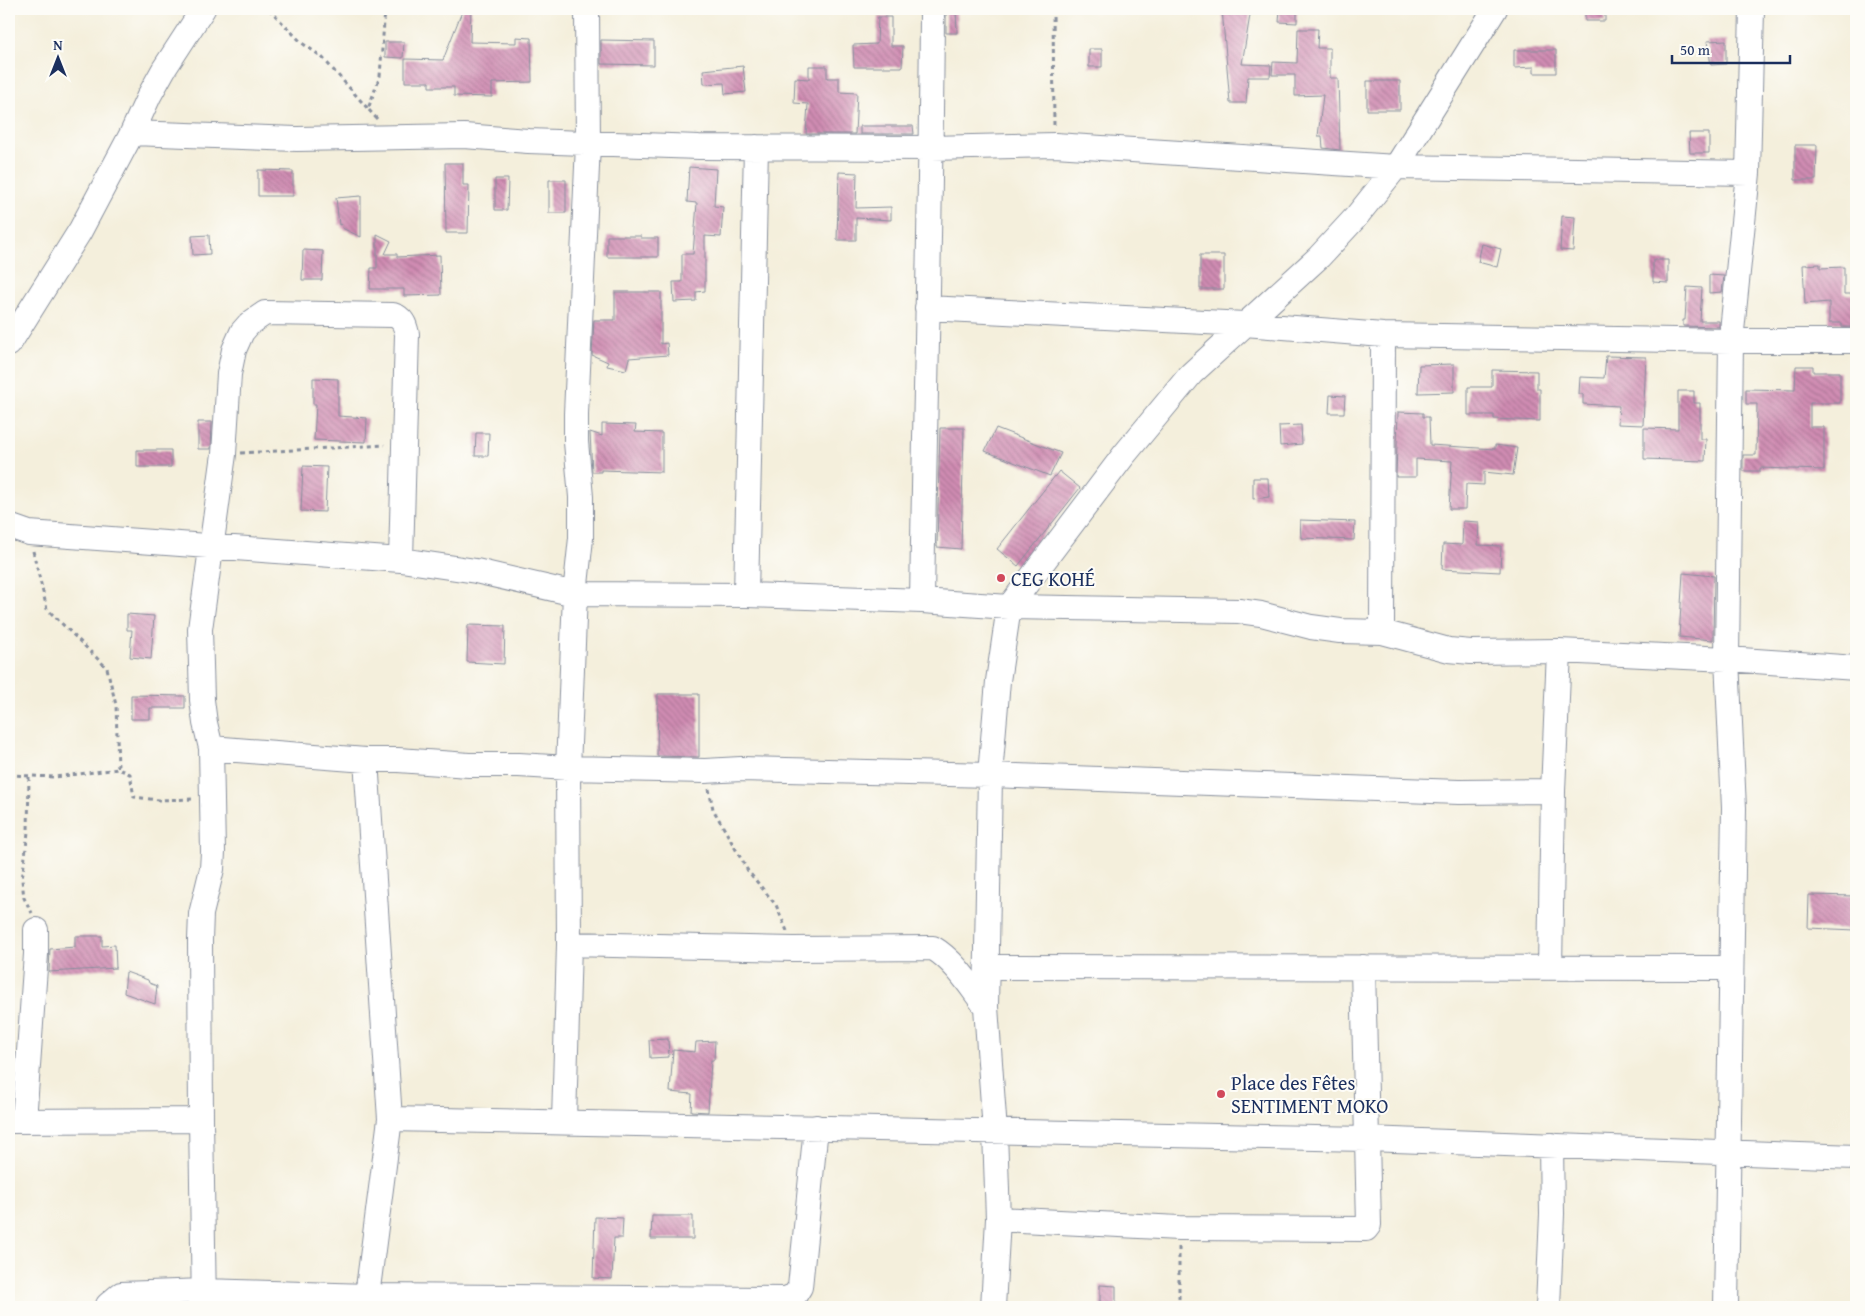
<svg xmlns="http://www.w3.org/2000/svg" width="1865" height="1316" font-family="'Gentium Book Plus',serif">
<defs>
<pattern id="building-back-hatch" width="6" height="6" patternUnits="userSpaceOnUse" patternTransform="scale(1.25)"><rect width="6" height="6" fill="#d08cb2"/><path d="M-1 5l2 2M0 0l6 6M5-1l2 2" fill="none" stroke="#a87394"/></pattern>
</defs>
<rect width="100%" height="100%" fill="#fdfcf7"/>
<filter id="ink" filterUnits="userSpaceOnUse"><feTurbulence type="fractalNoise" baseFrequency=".02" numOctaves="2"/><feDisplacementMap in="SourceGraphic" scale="10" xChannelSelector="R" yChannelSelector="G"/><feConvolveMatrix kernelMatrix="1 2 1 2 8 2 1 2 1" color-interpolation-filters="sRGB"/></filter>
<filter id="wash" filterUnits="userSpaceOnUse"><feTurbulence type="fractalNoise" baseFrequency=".0096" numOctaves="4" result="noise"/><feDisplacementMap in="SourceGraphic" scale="20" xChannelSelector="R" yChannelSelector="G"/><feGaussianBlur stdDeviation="1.12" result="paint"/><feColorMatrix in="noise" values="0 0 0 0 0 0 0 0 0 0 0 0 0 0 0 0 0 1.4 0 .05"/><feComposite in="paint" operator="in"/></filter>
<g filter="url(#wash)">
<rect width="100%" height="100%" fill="#f4efdc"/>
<g id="blocks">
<path fill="url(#building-back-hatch)" d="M463,9H471L470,42L516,43V37L531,38L532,82L492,83V97L454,96V87H429V82H405V59L443,60Z
M946,9H956L957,33H946Z
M1222,9H1251L1242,64L1271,65L1270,77H1248L1246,103H1230Z
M1280,9H1297V23L1279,22Z
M1585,9H1605V21H1585Z
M878,17H891V46H903L902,67H854L853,45L877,44Z
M1298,29H1318L1317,48H1330V78H1338L1340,150L1323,148L1322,136H1318L1323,95L1295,96V75H1272L1273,62L1297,63Z
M601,40L654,41V65L601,64Z
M1726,40V64L1711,65L1707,41Z
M385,42H404L403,58L385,57Z
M1089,49H1102V67H1089Z
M1514,50H1556V73H1534V67L1514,68Z
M743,66L746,92L725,94L724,83L704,84L703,70Z
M809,66H827V78H839V92L857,93L855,134H806L808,104L794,103L795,78L809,79Z
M1367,81H1400V110H1367Z
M860,126H913L914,134H860Z
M1689,133H1709V153H1690Z
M1795,145H1817L1816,180H1795Z
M445,163H463V185H469L468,233H446Z
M689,167L716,169L714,206L723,207L721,237L705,236V291L696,292V301L674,302L673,282H682V254H693L697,203L687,202Z
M258,170L293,171V196H258Z
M839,172L857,173L856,208L891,207V220L856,218V240H837Z
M495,179H508L507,210H495Z
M549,180H566V213H549Z
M361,196V237L342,228L341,224L339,225L336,198Z
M1562,216L1575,217L1573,251L1560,250Z
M377,234L391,241L385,254H397V257L440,255L441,295L404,296V289H370L371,268H377Z
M209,235L210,254L193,255L192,236Z
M607,236H641V238H658V257H607Z
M1482,244L1501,249L1497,267L1478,262Z
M303,250L323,251L322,280H302Z
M1200,255H1224V289H1200Z
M1653,260H1668V283L1653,282Z
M1820,264V268L1844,267V294H1856V327H1842V323H1829V302L1805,304L1803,265Z
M1709,275L1724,276L1722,292L1709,293Z
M1687,287L1702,288L1700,321H1719V327L1683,326V320H1685Z
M615,292H661V344L667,343L668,355L629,358L626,370L607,366L608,362L592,355L594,320H615Z
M1606,356L1646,357L1643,425L1618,424L1619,406L1583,404V394H1579L1580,377L1604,378Z
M1454,364V392L1418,393L1419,365Z
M1796,366H1813V372H1840V403H1810V427H1824V470L1760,468V471H1743V455H1756L1757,404H1746V389L1795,390Z
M1492,370L1537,371V389H1540V421L1494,419V415H1468V387H1492Z
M313,378L338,379V416L367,418L366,442L314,440L316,404H313Z
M1678,391H1694V403H1700V439H1706L1705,461L1644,459V428L1678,429Z
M1330,395L1345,396L1344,413H1329Z
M1398,412L1423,413V417H1429L1430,445L1495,449V445L1517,448L1513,475L1484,472V485L1466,484L1465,509H1449L1452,461L1416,459V477H1396Z
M198,422H212L211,449H198Z
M602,424L636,425L635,432L662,433V472L601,470V472H592L590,432L602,436Z
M1301,425L1302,444L1280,446L1279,426Z
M940,428H964L961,549L937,547Z
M996,428L1061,453L1050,476L985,451Z
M476,433H489L488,456H475Z
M137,450H171V467H137Z
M303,466L327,467L325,512L301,511Z
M1059,471L1080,488L1018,566L997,549Z
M1253,478H1268L1269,497L1253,499Z
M1300,520L1355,522L1354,540L1301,538Z
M1463,521L1479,522L1478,545L1501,546L1500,572L1442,569L1443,544L1462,545Z
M1683,573L1714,576L1713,640L1679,637Z
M127,614L154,616L151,659L130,657L132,630H127Z
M468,625L505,626L504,664L467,662Z
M658,694H699V757L657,756Z
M131,695L185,696V708H150V719H131Z
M1809,895L1856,896V930L1808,928Z
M75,936H102V946L115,945L116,968L49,972L50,949L75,947Z
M126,972L148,980L149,983L157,986L155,1004L124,993Z
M668,1039L669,1057L650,1058L649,1040Z
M715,1041L714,1060H711L708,1112L691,1111L692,1094L670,1092L673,1050L695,1052L696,1042Z
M652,1216H693V1239H651Z
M595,1217L623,1218L622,1238H614L612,1279L593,1278Z
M1100,1285L1116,1286V1307H1100Z"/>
</g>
</g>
<g filter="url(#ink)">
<use href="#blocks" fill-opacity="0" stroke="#888f9d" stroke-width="1"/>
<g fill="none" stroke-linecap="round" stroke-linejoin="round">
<g stroke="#888f9d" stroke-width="26">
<path id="minor" d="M132,133L297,139L464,136L528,141L699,147L931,148L1055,145L1396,167L1748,173
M927,308L1245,324L1383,335L1731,341H1856
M9,344L80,231L132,133L149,96L164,69L203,9
M9,526L29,533L401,560L476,571L575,594L746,595L922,601L1009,607L1239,611L1261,614L1311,627L1340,631L1382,632L1449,650L1471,652L1559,651L1727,659L1856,668
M746,595L756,147
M922,601C925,404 931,206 932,9
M1382,632L1383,335
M211,748L366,760H398L469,765H519L568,768L705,771L741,769L990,775L1459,792L1553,791
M366,760L390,1119L367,1296V1307
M569,944L793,949L933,948C955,961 970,986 986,1007
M987,967L1731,968
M1550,968L1553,791L1559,651
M390,1119L1367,1139L1856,1157
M9,1121L201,1120
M24,1121L36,954V930
M564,1121L569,944L568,768L575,594L581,538V497L576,442V414L588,144L587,9
M998,1219L1179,1228L1366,1229L1369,1225L1363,967
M108,1307V1305L121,1294L204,1291L367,1296L786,1299L795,1295L800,1287L816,1127
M204,1307L201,1120L200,940L201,914L212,869L213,852L211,748L205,723L202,700L200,629L224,454L229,374L234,350L242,332L249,324L265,313L393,315C403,318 405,325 407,334L401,560
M993,1307L998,1219L995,1132L986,1007L990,775L998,681L1009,607L1124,455L1191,374L1319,257L1356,217L1396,167L1495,9
M1548,1307L1552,1214L1551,1145
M1726,1307L1734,808L1727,659L1731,341L1748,173L1752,9"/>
</g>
<path stroke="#888f9d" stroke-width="3" stroke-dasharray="4 4" stroke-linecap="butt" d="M269,9L302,43L322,57L368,109
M1053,9L1054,128
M377,119L368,109L380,76L385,9
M241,453L385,445
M33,551L47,609L107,668L116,705L118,769
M9,775L55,777L118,769L130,774L134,797L159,800L193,799
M29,777L28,832L22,880L24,898L32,913
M709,789L713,809L748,871L776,905L787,931
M1179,1307V1246"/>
<use href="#minor" stroke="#fff" stroke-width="24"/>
</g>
</g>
<g fill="#d1495b" stroke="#fdfcf7" stroke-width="2">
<circle cx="1001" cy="578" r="5"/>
<circle cx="1221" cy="1094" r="5"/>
</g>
<g text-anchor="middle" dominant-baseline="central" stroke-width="4" stroke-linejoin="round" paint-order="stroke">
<g font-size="20" fill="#1b2f5e" stroke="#fdfcf7" text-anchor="start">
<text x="1011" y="578">CEG KOHÉ</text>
<text x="1231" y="1082">Place des Fêtes<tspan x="1231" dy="23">SENTIMENT MOKO</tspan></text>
</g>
</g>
<rect width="1865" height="1316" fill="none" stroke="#fdfcf7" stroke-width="30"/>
<g transform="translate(58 58)" stroke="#fdfcf7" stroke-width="4" paint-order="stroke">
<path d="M0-4L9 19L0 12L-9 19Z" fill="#1b2f5e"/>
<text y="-8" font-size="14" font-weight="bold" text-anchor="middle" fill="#1b2f5e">N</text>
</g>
<path d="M1672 55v8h118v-8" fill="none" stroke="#1b2f5e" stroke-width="2.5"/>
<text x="1680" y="55" font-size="15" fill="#1b2f5e" stroke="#fdfcf7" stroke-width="4" paint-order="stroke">50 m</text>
</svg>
